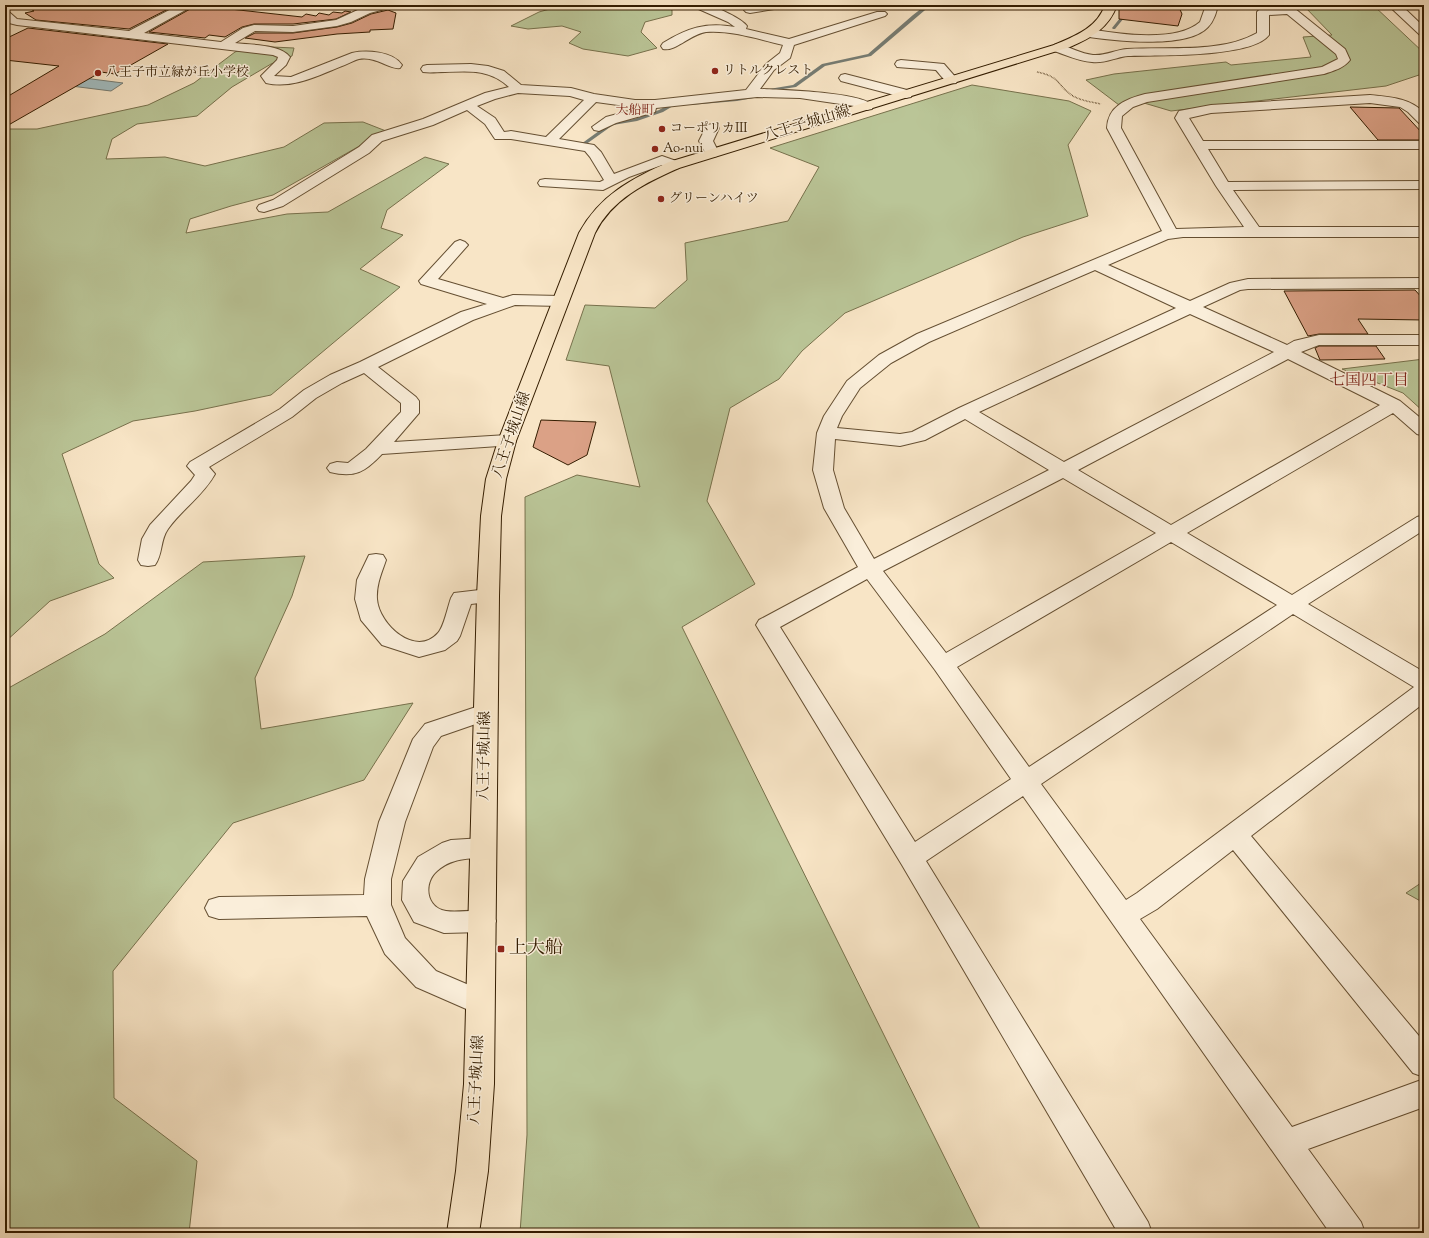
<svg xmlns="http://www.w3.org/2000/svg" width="1429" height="1238" font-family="'Sorts Mill Goudy','Noto Serif JP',serif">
<rect width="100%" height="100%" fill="#f8e5c6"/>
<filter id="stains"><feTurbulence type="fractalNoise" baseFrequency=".005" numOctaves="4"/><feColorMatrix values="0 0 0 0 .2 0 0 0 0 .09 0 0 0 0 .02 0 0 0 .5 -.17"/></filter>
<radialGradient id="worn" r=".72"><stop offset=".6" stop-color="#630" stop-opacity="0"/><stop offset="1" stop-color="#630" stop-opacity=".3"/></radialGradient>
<path fill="#bac597" stroke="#77714c" d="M564,5H661L672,10V15L645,22L641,32L657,48L628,56L583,49L569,43L581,32L562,26L528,29L511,26L539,12Z
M1303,5H1373L1424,53V68L1422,74L1386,86L1171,111L1144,103L1119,105L1086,80L1114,74L1226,62L1231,65L1311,57L1303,37L1332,35Z
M250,46L294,48L292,56L271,64L232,87L197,116L137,124L112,139L106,159L165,157L205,166L284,147L324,123L363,122L386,131L273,195L231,206L190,219L186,233L287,214L328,212L425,157L449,164L387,210L381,228L403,235L360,269L400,287L271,395L195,411L133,421L62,454L99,564L114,578L50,601L5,642V129H37L148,105L194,83L235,52Z
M972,85L1069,101L1091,111L1068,145L1088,216L1023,237L845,313L802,351L779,379L730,408L707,501L755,584L682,627L982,1233H520L527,1135L525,497L577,475L640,487L609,366L566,360L585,305L655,308L687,280L685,243L788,221L819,167L770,148Z
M1424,359V412L1403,393L1342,369Z
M305,556L292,596L255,678L261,729L413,703L364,780L233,823L113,971L114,1098L197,1161L189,1233H5V690L105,634L203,562Z
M1424,881V903L1406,893Z"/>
<path fill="#a2bcbf" stroke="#767c73" d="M76,77L123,83L111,91L63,85Z"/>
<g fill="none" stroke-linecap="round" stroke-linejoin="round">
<path fill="#767c73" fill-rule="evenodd" d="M926,5H931L871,56L825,66L796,87L770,91L759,97L737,101L690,105L688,104L690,103L737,99L756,95L769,89L793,85L822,64L868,54L913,15Z
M1123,5H1127L1124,18L1115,29H1113L1112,28L1120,18Z
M679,103H681V105L673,106L663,112L637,121L613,125L585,145L581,144L610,123L634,119L659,110L670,104Z"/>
</g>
<path fill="#dba186" stroke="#341d01" d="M24,5H176L129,29L36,20L25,13L34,11Z
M194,5L302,17L306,14L316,16L319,13L329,15L333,12L342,13L345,11L351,12L336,19L293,24H254L242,27L225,37L209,35L205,38L149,32L192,8Z
M1119,5H1178L1182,14L1178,26L1119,19Z
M388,10L396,13L393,29L370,30V32L337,34L275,42L245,38L255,33H293L337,27L352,23L371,14Z
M28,28L168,44L115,74L101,72L5,127V98L59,66L5,60V39Z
M1350,107L1399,108L1424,135V140H1378Z
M1415,290L1424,300V320L1358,319L1368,334H1319L1308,336L1284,291Z
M1319,346H1376L1385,359L1320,360L1315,348Z
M541,420L596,422L587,455L568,465L533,447Z"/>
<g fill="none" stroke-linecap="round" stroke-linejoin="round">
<g stroke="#654f32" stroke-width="2">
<path id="minor" d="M179,5H193L191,7L144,33L221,42L243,28L254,25L293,26L336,20L362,8L373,5H394L392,7L370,13L351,22L337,26L293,32L255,31L235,43C250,45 281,44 290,57L286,65L274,76L291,77L352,53C366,50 393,51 402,65L400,68C389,70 377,56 359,59C354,60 348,64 342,66C317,76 293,89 266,83L261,76L277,60L278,57L273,55L17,25L9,23L5,20V11L9,12L17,19L129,31Z
M692,5C697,5 703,4 708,5C718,8 741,18 747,26L746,29L789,39L877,12H885L887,14L885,16L794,45L790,58L774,70L760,89C779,90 864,92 873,106L872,109L867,110L854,106L800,98L757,97L656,108L655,112L616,123L599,131L594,130L592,127L606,117L640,108L596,102L559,139L594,145L601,152L614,174L662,156L679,162L681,165L679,168L674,169L662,165L629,177L603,190L540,186L538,183L540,180L545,179L600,182L604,180L590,157L585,151L511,139H495L485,124L467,110L433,125L382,141L369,153L283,206L264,212L259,211L257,208L259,205L273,200L359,147L372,135L423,119L485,93L509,87C490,69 470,71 445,72C437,72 430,73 423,72L421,69L423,66L427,65L471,64L488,66L504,71L521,85L571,88L594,94L635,100H655L746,90L766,64L780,53L783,45C758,39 731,30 706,32C691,34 675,52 663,49L661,46L663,43C688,28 705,22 735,27L728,22L694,7ZM518,93L570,96L584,100L546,137L511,131L504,132L495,118L477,106L495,99Z
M760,5H786L780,8L750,13L746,12L744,10L746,8Z
M1206,5H1218C1216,13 1214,21 1208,27C1188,49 1116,41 1089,37L1085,35L1083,33L1085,31L1089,29C1118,34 1176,43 1200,22Z
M1277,5H1290L1294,8L1345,49L1350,60C1344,68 1333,71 1324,74L1147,102L1133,107L1122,116L1121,128L1176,229L1244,227L1216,186L1175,118L1179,111L1211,105L1370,95C1389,97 1411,98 1424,113V124L1419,123L1408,112L1400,107L1370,103L1211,113L1189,118L1203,141H1424V149H1208L1228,182L1424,181V189L1233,190L1259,227H1424V237H1183L1168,239L1108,265L1190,301L1230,283L1248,279L1424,278V288L1248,289L1240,290L1203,307L1287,345L1294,341L1319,335H1424V345H1319L1301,352L1400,401L1424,421V436L1417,434L1393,413L1187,533L1292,595L1417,517L1424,515V530L1308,604L1424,672V703L1251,836L1424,1042V1077L1413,1073L1233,850L1157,909L1140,919L1292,1127L1424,1079V1107L1308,1149L1361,1222L1365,1233H1330L1023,796L926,861L1148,1222L1152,1233H1118L902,865L756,625L759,620L858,567L824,508L813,470L817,433L824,416L847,381L879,355L917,334L1162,231L1107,128C1108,106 1126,99 1145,94L1322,67L1338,59L1336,54L1287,14L1269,15V35C1252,58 1157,55 1128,56C1116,57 1104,64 1092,62C1079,61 1066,55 1054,51L1052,48L1054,45L1058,44C1070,47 1081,54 1093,55C1105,56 1115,50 1127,49C1168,46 1220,54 1257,33V12L1259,10L1279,7ZM1095,270L1176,308L959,408L912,432L900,434L837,428L842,416L860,388L891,363L929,342ZM1190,314L1274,352L1064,462L979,412ZM1288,359L1380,405L1171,525L1078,470ZM965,419L1049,470L874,559L844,508L833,470L835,439L900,446L925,440ZM1063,478L1156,533L946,653L883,571ZM1171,542L1277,605L1029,767L957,667ZM867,579L935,670L1011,779L915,842L780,627ZM1293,614L1414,687L1137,893L1126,900L1041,784Z
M1388,5H1401L1424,27V37L1420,35Z
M901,60L944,64L958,80L956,83C947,85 942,77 936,70L897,67L895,64L897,61Z
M845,74L911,91L912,94L911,97L906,98L841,81L839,78L841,75Z
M712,124L717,125L719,128L713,141L719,153L717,156L712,157L707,156L699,141L707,125Z
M460,240L465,242L468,245L438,279L503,298L513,295L561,296L567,298L569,301L567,304L561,306L515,305L473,320L378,367L416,397L419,401V413L394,442L507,435L514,437L516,441L514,445L382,454C365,472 355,478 330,472L327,468L330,464L337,462L348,463L366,449L401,412V403L364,373L342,383L316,398L292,417L209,467L215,474C202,497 182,509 168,529C160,540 163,554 155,565L148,566L141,565L138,560L142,539L150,525L191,481L195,475L187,466L190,462L280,409L304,390L330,375L360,362L461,312L487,304L421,284L419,281L455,242Z
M376,554L383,555L386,560C382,572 376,585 377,599C379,625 416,658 438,633C444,627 448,606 451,598L454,593L488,589L496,591L499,596L496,601L471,604L460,636L457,641L445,650L419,657L382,645L361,620L355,599L357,580L369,555Z
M485,704L493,706L497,712L493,718L441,736L433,747L405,822L391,879V905L405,938L436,971L490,994L494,1003L490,1012L480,1015L416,987L385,954L367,916L219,919L209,916L205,908L209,900L219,897L364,895L365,879L379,822L413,739L425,724Z
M483,838L492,841L496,848L492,855C472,861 455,855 437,871C423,883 426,908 446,911C461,913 476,908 492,913L496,921L492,929L482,932L444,933L414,922L402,900L403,881L418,857L442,843L451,840Z"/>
</g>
<g stroke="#341d01" stroke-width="2">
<path id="major" d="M1105,5H1117C1109,28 1091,38 1070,47L679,168C645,183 612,199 595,233L516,441L506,479L501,516L499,596L494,1084L488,1171L479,1233H447L456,1171L464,1084L477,596L481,516L486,479L498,441L579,233C600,195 631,179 669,162L1054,45C1075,36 1097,28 1105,5Z"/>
</g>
<path stroke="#341d01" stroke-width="1.5" stroke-dasharray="0.5 1" stroke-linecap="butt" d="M1037,72C1062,77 1056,85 1073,96C1082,101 1092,102 1101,104"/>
<use href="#minor" fill="#faeeda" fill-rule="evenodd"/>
<use href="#major" fill="#f8e5c6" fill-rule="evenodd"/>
</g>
<g fill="#8f2418" stroke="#faeeda" stroke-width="1.5">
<circle cx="715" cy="71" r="4"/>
<circle cx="98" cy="73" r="4"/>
<circle cx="662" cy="129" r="4"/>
<circle cx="655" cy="149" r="4"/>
<circle cx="661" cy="199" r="4"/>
<rect x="497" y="945" width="8" height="8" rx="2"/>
</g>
<g text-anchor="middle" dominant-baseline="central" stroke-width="3" stroke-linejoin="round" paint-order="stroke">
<g font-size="13" fill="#341d01" stroke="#faeeda" text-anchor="start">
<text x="723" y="71">リトルクレスト</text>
<text x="106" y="73">八王子市立緑が丘小学校</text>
<text x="670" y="129">コーポリカⅢ</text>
<text x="663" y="149">Ao-nui</text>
<text x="669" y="199">グリーンハイツ</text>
</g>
<g font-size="13" fill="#7a1f14" stroke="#faeeda">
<text x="635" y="111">大船町</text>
</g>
<g font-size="15" fill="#341d01" stroke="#faeeda">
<text transform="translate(807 124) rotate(-17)">八王子城山線</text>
<text transform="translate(512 435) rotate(-71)">八王子城山線</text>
<text transform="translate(485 756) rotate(-89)">八王子城山線</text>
<text transform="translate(477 1080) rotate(-87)">八王子城山線</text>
</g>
<g font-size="16" fill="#7a1f14" stroke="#faeeda">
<text x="1369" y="381">七国四丁目</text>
</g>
<g font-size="18" fill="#341d01" stroke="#faeeda" text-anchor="start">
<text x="509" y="949">上大船</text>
</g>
</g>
<rect width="1429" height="1238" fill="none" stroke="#f8e5c6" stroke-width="20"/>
<rect x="6" y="6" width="1417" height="1226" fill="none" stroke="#341d01" stroke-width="2"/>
<rect x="10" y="10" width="1409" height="1218" fill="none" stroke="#341d01"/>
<rect width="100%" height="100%" filter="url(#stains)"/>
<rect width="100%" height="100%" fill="url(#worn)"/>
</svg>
